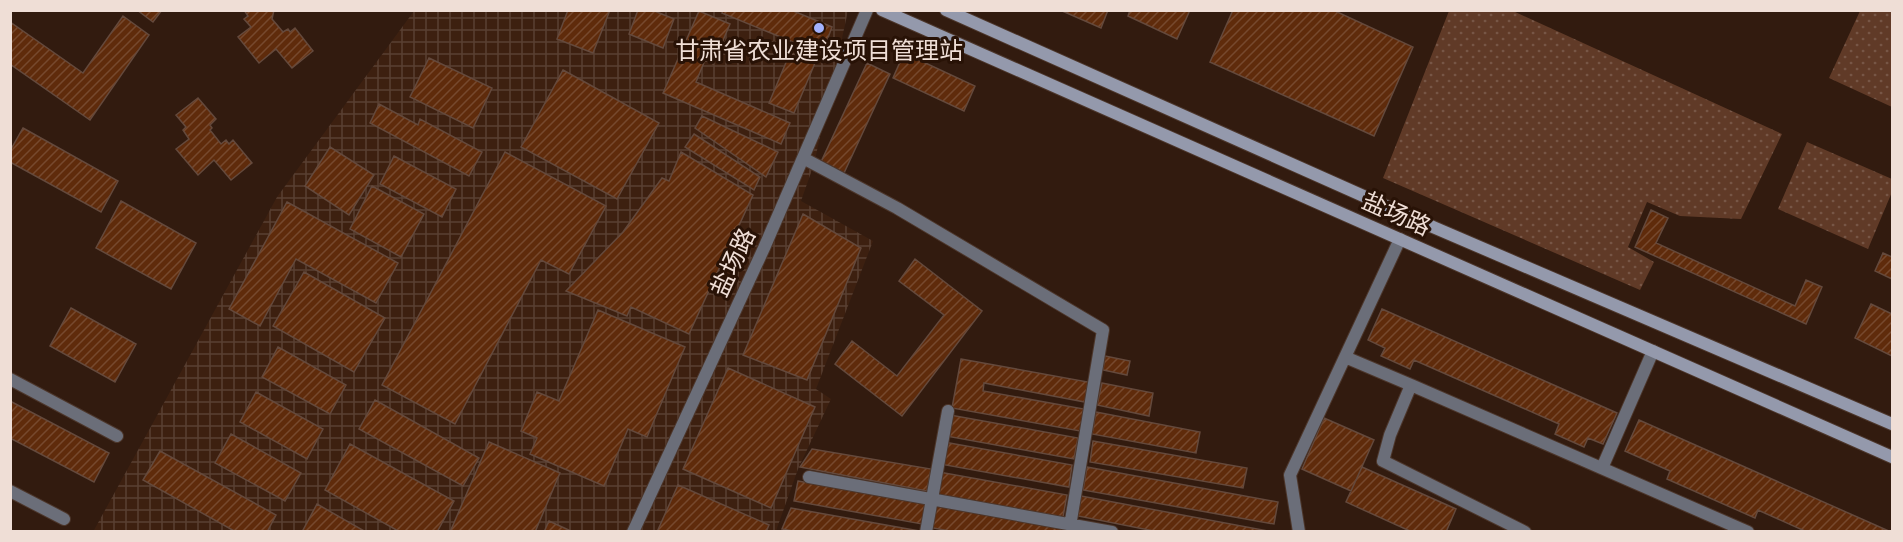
<svg xmlns="http://www.w3.org/2000/svg" width="1903" height="542" font-family="'Alegreya Sans','Noto Sans SC',sans-serif">
<defs>
<pattern id="industrial-grid" width="8" height="8" patternUnits="userSpaceOnUse" patternTransform="scale(1.5)"><rect width="8" height="8" fill="#3d2010"/><path d="M0 4h8M4 0v8" fill="none" stroke="#594032"/></pattern>
<pattern id="grass-dots" width="8" height="8" patternUnits="userSpaceOnUse" patternTransform="scale(1.5)"><rect width="8" height="8" fill="#603a27"/><path d="M2 2h.1M6 6h.1" fill="none" stroke="#775646" stroke-width="1.8" stroke-linecap="round"/></pattern>
<pattern id="building-hatch" width="6" height="6" patternUnits="userSpaceOnUse" patternTransform="scale(1.5)"><rect width="6" height="6" fill="#5f2b0b"/><path d="M-1 1l2-2M0 6l6-6M5 7l2-2" fill="none" stroke="#76492e"/></pattern>
</defs>
<rect width="100%" height="100%" fill="#321b0f"/>
<path fill="url(#industrial-grid)" d="M414,11H848L814,164L801,201L873,241L816,389L831,399L798,469L776,531L93,532L277,197Z"/>
<path fill="url(#grass-dots)" d="M1449,11H1513L1782,134L1741,219L1680,216L1647,202L1628,247L1654,262L1640,290L1383,178Z
M1860,11H1892V107L1829,78Z
M1807,142L1892,179V192L1868,249L1778,209Z"/>
<path fill="url(#building-hatch)" stroke="#64493c" stroke-width="1.5" d="M137,10H162L153,22Z
M244,10H274L272,19L283,32L288,29L290,32L295,28L313,51L292,68L276,49L259,63L238,37L251,27L244,19L248,16Z
M568,10H610L593,53L557,39Z
M638,10H652L674,19L663,48L629,34Z
M723,10H791L832,27L822,54L722,13Z
M1060,10H1108L1101,28Z
M1130,10H1190L1177,39L1128,16Z
M1233,10H1333L1413,47L1374,136L1210,62Z
M699,11L730,24L713,64L705,60L696,82L790,123L781,144L663,93Z
M123,16L149,35L90,120L10,64V22L83,73Z
M790,53L815,63L794,113L769,103Z
M904,53L975,86L964,111L893,78Z
M429,58L492,88L473,128L410,97Z
M867,63L890,74L844,173L821,162Z
M563,70L659,123L617,199L521,147Z
M198,98L216,119L210,125L212,128L210,130L221,144L226,140L229,144L233,140L252,163L231,180L214,160L198,175L176,149L189,139L183,130L186,127L176,115Z
M379,104L418,125L420,119L482,152L469,176L370,123Z
M702,116L778,152L766,177L695,128Z
M23,128L118,181L101,212L10,162V151Z
M694,134L760,177L754,190L685,147Z
M330,147L374,175L349,215L305,186Z
M505,152L606,206L569,274L541,260L455,424L382,385Z
M681,152L753,195L689,334L631,307L627,316L566,291L623,232L662,178L669,181Z
M394,156L456,189L442,217L380,184Z
M372,186L424,214L401,257L350,229Z
M121,201L196,243L171,289L96,248Z
M287,202L398,263L376,303L296,259L260,326L229,309Z
M1651,210L1668,218L1656,243L1795,306L1806,280L1822,287L1806,324L1635,247Z
M803,214L861,248L807,380L743,355Z
M1883,253L1892,257V279L1875,271Z
M915,259L982,311L902,416L835,364L852,341L897,376L944,315L899,281Z
M304,272L385,318L354,372L273,326Z
M1871,304L1892,314V356L1855,338Z
M71,308L136,344L115,382L50,346Z
M1382,309L1617,413L1603,444L1588,438L1584,447L1555,434L1559,424L1414,360L1410,369L1381,356L1385,348L1368,340Z
M598,310L685,347L647,437L628,429L604,486L530,454L537,438L521,431L537,392L559,401Z
M278,347L346,385L330,414L262,377Z
M1105,356L1130,361L1127,375L1103,370Z
M961,359L1088,382L1085,402L984,383L983,391L1084,409L1080,431L952,408Z
M728,368L815,407L771,508L683,469Z
M1102,383L1153,393L1149,416L1097,405Z
M256,392L323,429L307,459L240,422Z
M375,400L479,458L463,486L359,429Z
M10,401L109,453L94,482L10,438Z
M1096,412L1200,432L1196,453L1092,434Z
M950,415L1078,438L1074,459L946,436Z
M1324,418L1374,440L1351,491L1302,469Z
M1639,420L1891,532H1807L1758,510L1755,518L1667,479L1670,471L1625,451Z
M231,434L301,473L285,501L215,463Z
M1093,441L1247,468L1243,488L1090,462Z
M489,442L560,473L535,532H450Z
M944,442L1072,465L1069,487L940,464Z
M350,444L454,501L437,532H400L325,490Z
M812,449L931,469L927,491L800,467Z
M160,451L276,515L267,532H236L143,480Z
M1087,467L1278,502L1274,524L1083,490Z
M1362,467L1456,509L1446,532H1412L1346,502Z
M939,472L1067,495L1063,517L935,494Z
M798,481L925,504L922,524L794,501Z
M678,485L769,525L766,532H657Z
M1081,496L1273,532H1159L1078,516Z
M317,504L366,532H302Z
M932,505L1061,528L1060,532H955L928,527Z
M791,508L919,531V532H798L782,529Z
M549,521L573,532H544Z"/>
<g fill="none" stroke-linecap="round" stroke-linejoin="round">
<g stroke="#4c362b" stroke-width="14">
<path id="minor" d="M803,158L897,208L1103,330L1069,532
M1345,357L1411,385
M10,379L117,436
M1602,468L1653,351
M809,477L1112,532
M10,491L64,519
M633,532L764,248L867,10
M926,532L948,411
M1299,532L1290,475L1400,239
M1525,532L1383,461L1390,435L1411,385L1748,532"/>
</g>
<g stroke="#4c362b" stroke-width="14">
<path id="secondary" d="M882,10L1892,457
M946,10L1433,227L1892,424"/>
</g>
<use href="#minor" stroke="#6b6e79" stroke-width="12"/>
<use href="#secondary" stroke="#9499ac" stroke-width="12"/>
</g>
<circle fill="#a3b2fd" stroke="#281206" stroke-width="2" cx="819" cy="28" r="6"/>
<g text-anchor="middle" dominant-baseline="central" stroke-width="6" stroke-linejoin="round" paint-order="stroke">
<g font-size="24" fill="#efded6" stroke="#281206">
<text x="819" y="52">甘肃省农业建设项目管理站</text>
</g>
<g font-size="24" fill="#efded6" stroke="#281206">
<text transform="translate(1396 215) rotate(24)">盐场路</text>
<text transform="translate(734 263) rotate(-65)">盐场路</text>
</g>
</g>
<rect width="1903" height="542" fill="none" stroke="#efded6" stroke-width="24"/>
</svg>
